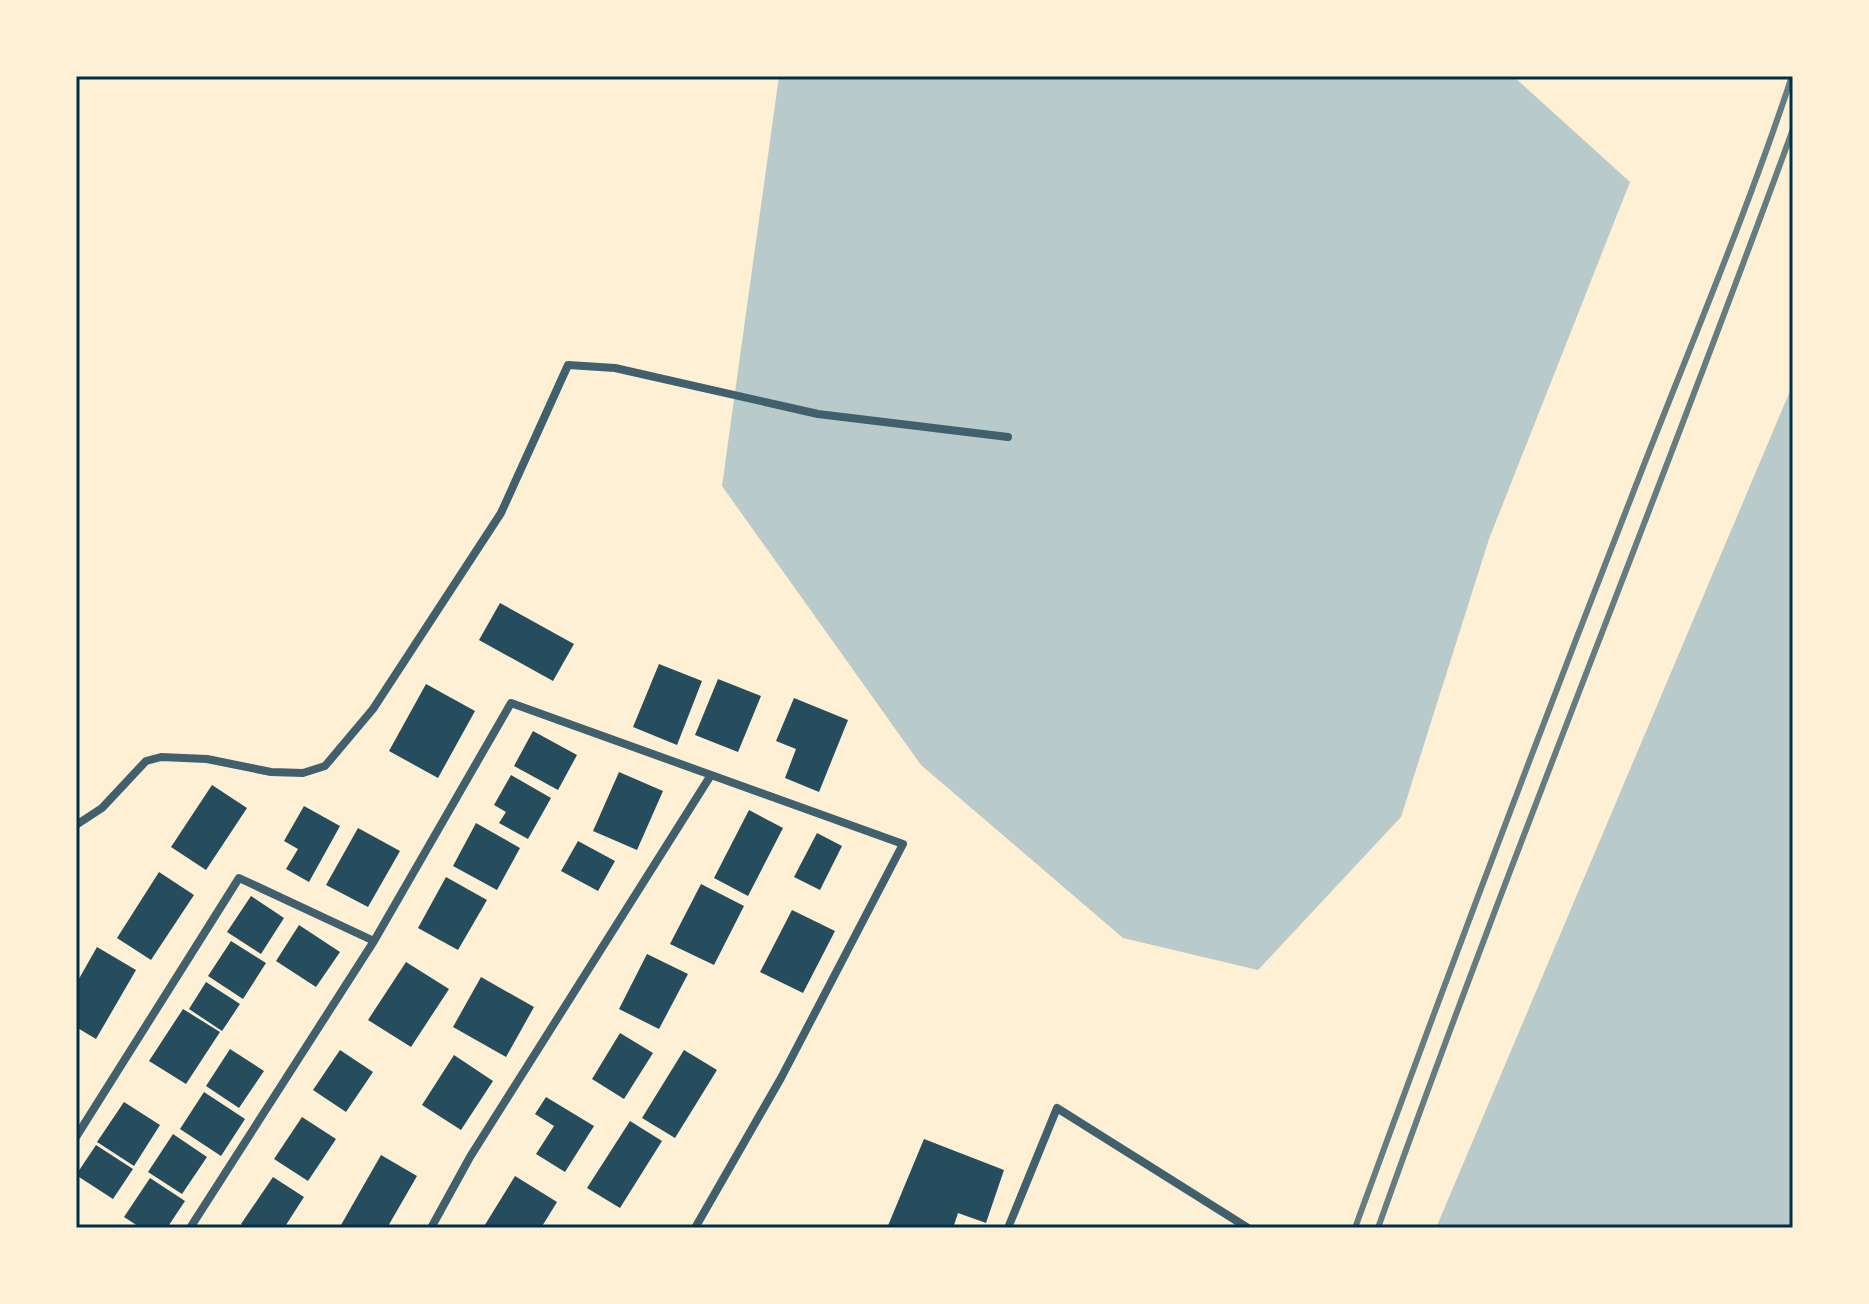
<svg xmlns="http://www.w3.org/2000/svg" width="1869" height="1304" font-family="Helvetica,sans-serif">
<rect width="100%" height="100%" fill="#fdf0d5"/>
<path fill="#b9caca" d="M779,76H1513L1630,182L1489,539L1401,817L1258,970L1123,938L921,765L722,486Z
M1793,384V1228H1436Z"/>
<path fill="#264d5e" d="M500,603L574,644L553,681L479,640Z
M659,664L702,681L677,745L633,727Z
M718,679L761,696L738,752L695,735Z
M426,684L475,711L438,778L389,751Z
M794,698L848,720L819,792L785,778L796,749L776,741Z
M533,731L577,755L558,790L514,766Z
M619,772L663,791L637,850L593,831Z
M511,775L551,798L528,839L499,823L506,812L494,805Z
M212,785L247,808L206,870L171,847Z
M304,806L340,826L309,882L286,869L298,849L284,841Z
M749,810L783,828L748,896L714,878Z
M476,823L520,848L497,890L453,866Z
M358,828L400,851L368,907L326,885Z
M817,833L842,846L820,890L794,877Z
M578,841L615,861L598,891L561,871Z
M159,872L194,895L151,960L117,938Z
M446,877L487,900L458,950L418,928Z
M701,884L744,906L714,965L670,944Z
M251,896L284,918L261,954L227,932Z
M792,910L835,931L803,993L760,972Z
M299,925L340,952L316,987L276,961Z
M231,941L266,963L243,999L208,976Z
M97,947L136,970L96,1039L76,1027V984Z
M647,954L688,974L659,1029L619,1009Z
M406,962L449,989L411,1047L368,1020Z
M481,977L534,1007L506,1057L453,1027Z
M206,982L240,1004L222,1031L189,1009Z
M183,1009L220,1032L186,1084L149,1061Z
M620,1033L653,1053L624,1099L592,1079Z
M230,1049L264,1071L239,1108L206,1086Z
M340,1050L373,1072L346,1112L313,1090Z
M684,1050L717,1070L675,1138L642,1118Z
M454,1055L493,1081L461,1130L422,1105Z
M204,1092L245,1119L221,1156L180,1129Z
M546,1097L594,1126L565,1172L536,1154L554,1126L535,1114Z
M124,1102L160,1125L134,1166L97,1142Z
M302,1117L336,1139L308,1181L274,1159Z
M630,1121L662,1141L620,1208L587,1188Z
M173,1134L207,1157L182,1194L148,1172Z
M924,1139L1004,1170L986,1223L958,1213L953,1228H887Z
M96,1145L133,1169L113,1199L76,1175Z
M381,1155L417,1176L387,1228H347L341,1225Z
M515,1176L557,1202L541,1228H483Z
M273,1177L304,1197L284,1228H247L241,1224Z
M150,1178L185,1201L167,1228H141L124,1217Z"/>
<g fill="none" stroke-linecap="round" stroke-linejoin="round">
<path stroke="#3f606c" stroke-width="8" d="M76,825L102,808L146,761L161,757L207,759L271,772L303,773L325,766L373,709L501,513L568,365L615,368L818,414L1008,437
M76,1137L239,878L374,941
M190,1228L374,941L511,703L903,844L781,1078L695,1228
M431,1228L470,1157L711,775
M1008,1228L1057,1108L1248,1228"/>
<path stroke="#657d81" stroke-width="6" d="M1355,1228C1444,984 1536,741 1631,498C1685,358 1745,219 1792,76
M1378,1228C1509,859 1659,497 1793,129"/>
</g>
<rect width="1869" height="1304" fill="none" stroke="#fdf0d5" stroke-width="156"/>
<rect x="78" y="78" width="1713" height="1148" fill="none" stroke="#003049" stroke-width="3"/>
</svg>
